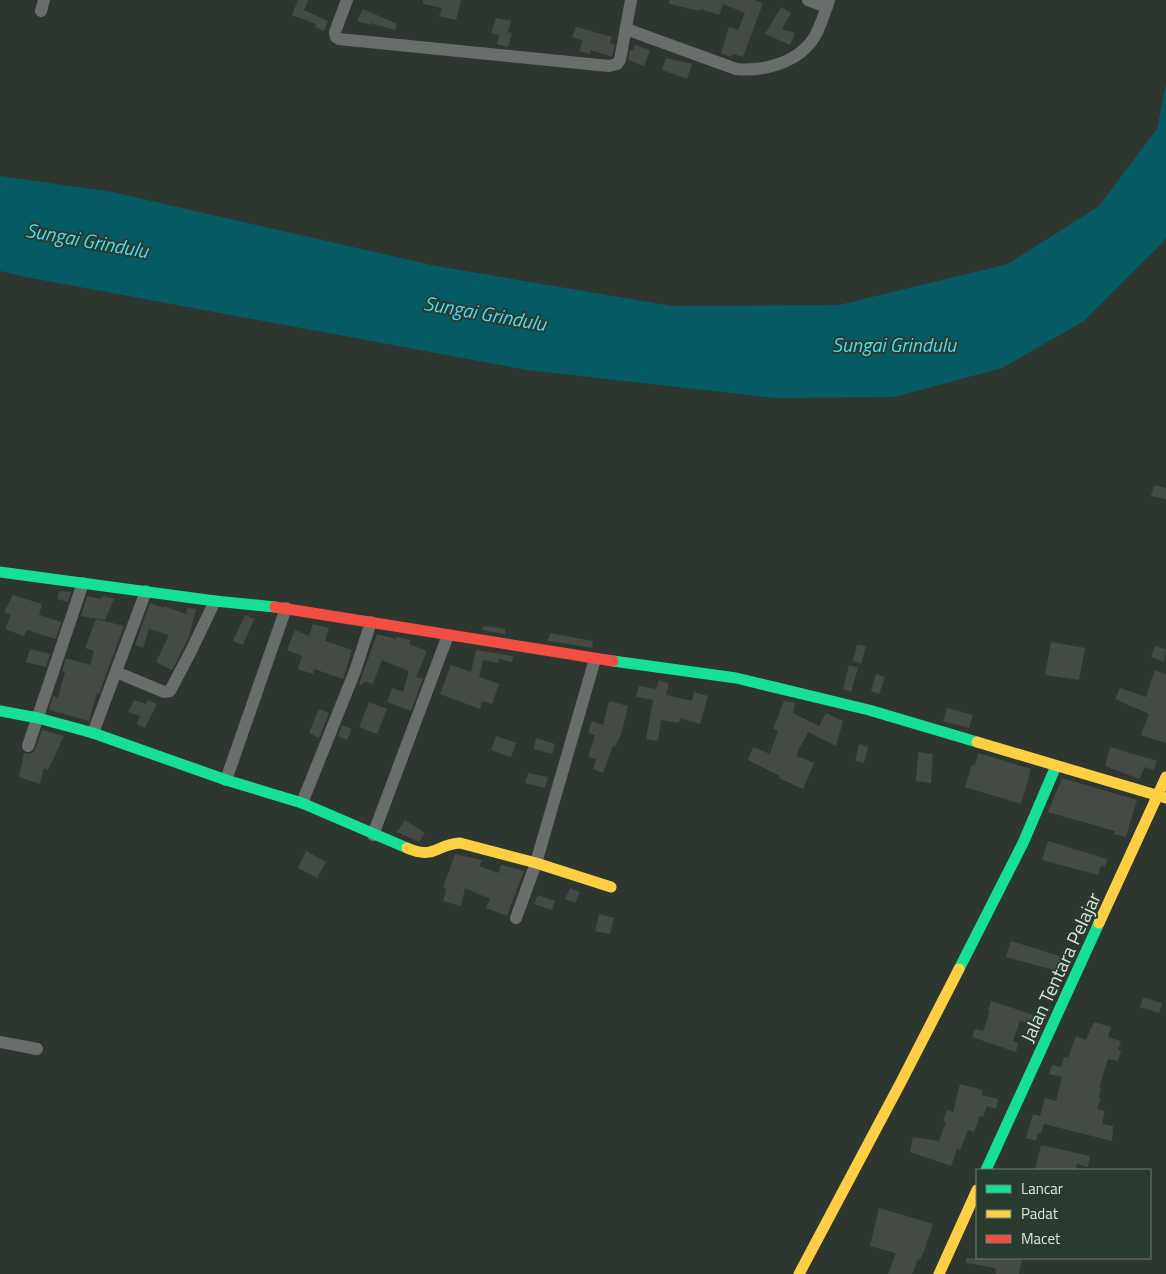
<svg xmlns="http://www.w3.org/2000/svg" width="1166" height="1274" font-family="'Titillium Web',sans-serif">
<rect width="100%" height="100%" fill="#2d3730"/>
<path fill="#065a64" d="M1166,83V238L1162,243L1084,321L1002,368L894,397L775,398L527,370L26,277L0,271V176L112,192L436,266L672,306L839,305L1008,264L1099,206L1157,129Z"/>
<path fill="#444b44" d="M298,0H308L304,10L328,21L324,31L315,27L316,24L292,15Z
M423,0H461L456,20L439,16L442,8L423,4Z
M669,0H754L763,3L743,57L733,54L731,57L721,53L729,27L738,30L745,13L723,4L719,15L701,9L700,11L669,4Z
M781,7L791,13L782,29L795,33L790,45L765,34Z
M363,9L397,24L395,30L371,23V25L357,21Z
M496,18L511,21L508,32L512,33L508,47L497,44L499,35L491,33Z
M576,27L612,37L610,43L615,45L612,57L591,50L590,54L579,51L583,41L572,37Z
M635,45L650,50L644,66L628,60L630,50L633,51Z
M666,58L692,64L687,79L662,70Z
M1154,485L1166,488V499L1151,496Z
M59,591L71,592L68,602L57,599Z
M13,595L42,604L39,615L61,622L56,639L27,630L24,636L5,629L11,615L4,612Z
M87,596L101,599L102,596L114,599L105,620L81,616Z
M150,603L164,608V606L186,614L187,608L196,609L189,637L172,670L156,662L169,635L149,629L143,648L135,645Z
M245,615L254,619L243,645L233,641Z
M96,619L124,626L99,694L97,693L89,721L49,710L53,696L58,698L65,672L62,671L66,658L90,665L94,651L85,648Z
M313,624L329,628L325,641L352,650L343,679L314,669L313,674L298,669L302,656L287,650L295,630L309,636Z
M486,626L505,629V634L482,630L483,627Z
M550,633L593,641L592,648L548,641Z
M377,634L396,639V637L411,640L409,644L427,651L416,677L423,679L411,711L387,702L392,688L403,692L409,671L382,660L373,684L364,681L362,685L359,684Z
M1051,642L1085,648L1079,680L1045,675Z
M857,645L866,646L861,664L853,661Z
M1155,646L1166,649L1164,662L1151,657Z
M30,649L50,654L46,667L26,662Z
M476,650L513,656L512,662L499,659L498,663L483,660L479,677L499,684L492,704L482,701L480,709L440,694L451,665L471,672Z
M849,665L858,668L851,692L843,689Z
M1155,670L1166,674V743L1141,735L1149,714L1115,699L1120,688L1146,697Z
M876,674L885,677L879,694L871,691Z
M659,680L669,684L666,695L692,701L694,692L708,696L700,724L680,718L679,723L661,720L658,741L646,739L653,700L636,697L639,686L656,689Z
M134,700L146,704L148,700L157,704L145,728L137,724L140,716L128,712Z
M609,701L628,706L622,732L615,747L613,746L603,773L593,769L596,759L588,757L595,735L588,733L592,721L603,725Z
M784,701L795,703L793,713L819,726L826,713L843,721L836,746L808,732L797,753V756L814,763L803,789L779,778L780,776L748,760L753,747L770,754L778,731L773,729Z
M369,702L387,709L377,734L359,727Z
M947,708L973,715L969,728L943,721Z
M319,709L329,713L319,738L309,733Z
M342,725L352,729L347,740L338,736Z
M42,730L64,736L48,770L44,768L40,784L19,777L24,753L29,754L34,752Z
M496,736L516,743L511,757L491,750Z
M536,738L555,744L552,754L534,749Z
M859,744L868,747L864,763L855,761Z
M1110,747L1157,761L1154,770L1145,767L1139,779L1105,766Z
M918,752L933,754L931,783L916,781Z
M978,753L1031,769L1021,804L965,787L972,765H975Z
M528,773L548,777L545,788L525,783Z
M1062,778L1137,800L1126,837L1114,834L1115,831L1048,812Z
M405,820L425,833L419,842L397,832Z
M1048,841L1107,859L1105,867L1101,866L1098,875L1042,860Z
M306,851L326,862L317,878L298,868Z
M455,854L482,860L479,866L499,873L501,865L524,871L507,916L486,908L490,899L465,888L461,906L443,901L446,889L443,888Z
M570,888L580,892L575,903L565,899Z
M538,895L555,901L552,910L534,904Z
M599,914L614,918L610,934L595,931Z
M1011,941L1066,958L1061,972L1006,957Z
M1143,997L1162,1003L1159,1013L1140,1007Z
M991,1001L1037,1016L1034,1025L1020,1021L1013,1041L1018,1043L1016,1052L972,1037L975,1029L983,1031L990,1011H988Z
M1094,1022L1111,1027L1108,1037L1121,1041L1118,1050L1121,1051L1118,1061L1108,1059L1099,1088L1101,1089L1099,1097L1101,1098L1097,1109L1105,1111L1102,1124L1113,1126L1112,1141L1044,1124L1041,1134L1038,1133L1036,1141L1026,1138L1033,1114L1040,1116L1045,1098L1056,1101L1062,1077L1049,1074L1052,1065L1061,1067L1064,1057L1068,1058L1076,1036L1086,1040Z
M960,1084L983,1090L982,1095L998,1099L996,1109L987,1106L983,1117L980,1116L974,1132L968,1130L960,1150L957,1149L951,1166L910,1152L913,1137L939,1141L946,1122L943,1121L947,1110L953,1112Z
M1041,1145L1090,1156L1088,1167L1077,1164L1076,1170H1035Z
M879,1208L933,1224L924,1251L920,1260L918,1259L912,1274H888L896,1253L870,1246Z
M966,1258H1022L1019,1274H996L995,1268L966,1263Z"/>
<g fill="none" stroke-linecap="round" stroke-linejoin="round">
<path stroke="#696e6c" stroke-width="12" d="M347,0L335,32L336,37L339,39L609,66L617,64L620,60L631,0
M808,0L827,7
M41,11L44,0
M626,29L736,69C764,72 800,62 815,36C821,25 825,12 829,0
M116,672L164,692L170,691L191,651L215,601
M93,733L146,591
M28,746L83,583
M226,780L286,608
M302,803L355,671L371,622
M373,835L448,635
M516,918L536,863L595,659
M0,1042L37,1049"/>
<path stroke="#16e098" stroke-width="11" d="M0,572L215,601L275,607
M613,661L736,678L869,710L977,742
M0,711L38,718L93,733L226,780L302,803L407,848
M959,969L1023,843L1056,766
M986,1170L1099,923"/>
<path stroke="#ffcf43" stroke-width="11" d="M977,742L1166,798
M407,848C435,860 436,844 460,843L536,863L611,887
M1099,923L1166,777
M799,1274L901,1082L959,969
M939,1274L977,1190"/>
<path stroke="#f24e42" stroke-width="11" d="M275,607L613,661"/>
</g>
<g text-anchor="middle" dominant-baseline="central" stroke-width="4" stroke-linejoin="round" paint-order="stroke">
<g font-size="19" fill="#dae5de" stroke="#293b2f">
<text transform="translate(1060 967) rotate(-65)">Jalan Tentara Pelajar</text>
</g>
<g font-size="20" font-style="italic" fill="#4bddf2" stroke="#293b2f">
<text transform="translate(87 240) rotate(10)">Sungai Grindulu</text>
<text transform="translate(485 313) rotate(10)">Sungai Grindulu</text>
<text x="894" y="344">Sungai Grindulu</text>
</g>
</g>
<rect x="976" y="1169" width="175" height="90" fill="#293b2f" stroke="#707f75"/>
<rect x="986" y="1185" width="25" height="8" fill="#16e098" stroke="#707f75"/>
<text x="1021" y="1194" font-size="15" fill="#dae5de">Lancar</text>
<rect x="986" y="1210" width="25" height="8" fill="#ffcf43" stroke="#707f75"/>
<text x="1021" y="1219" font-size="15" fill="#dae5de">Padat</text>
<rect x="986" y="1235" width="25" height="8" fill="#f24e42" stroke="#707f75"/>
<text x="1021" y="1244" font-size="15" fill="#dae5de">Macet</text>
</svg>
